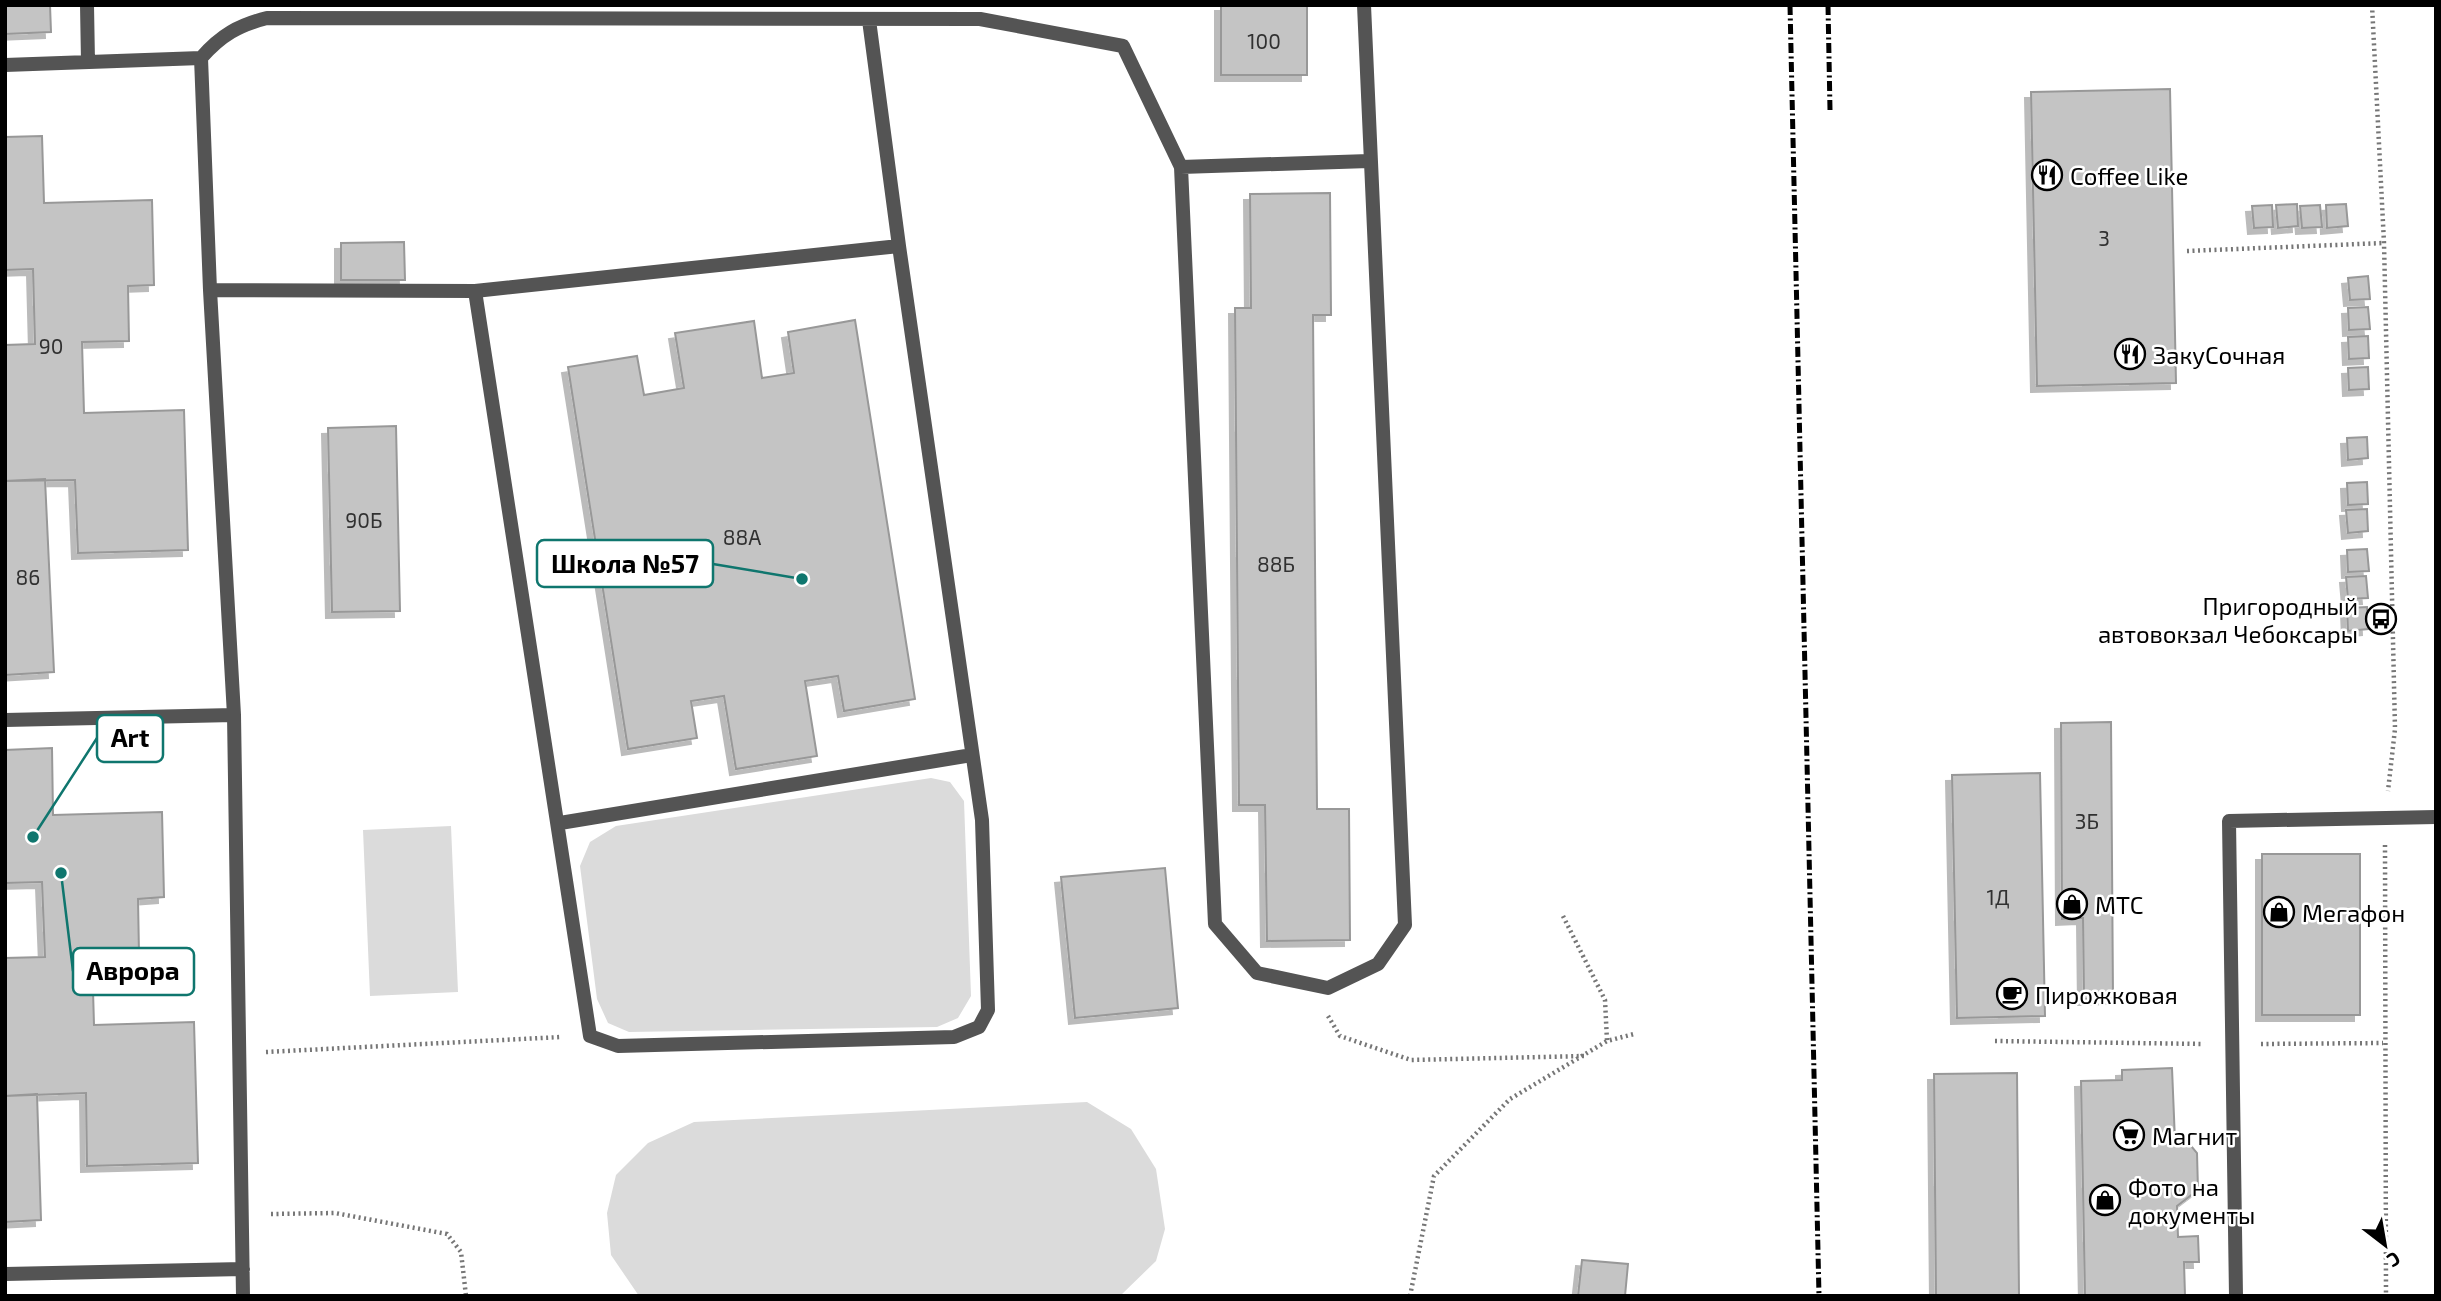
<svg xmlns="http://www.w3.org/2000/svg" width="2441" height="1301" font-family="'Exo 2',sans-serif">
<defs>
<filter id="shadow"><feDropShadow dx="-6" dy="6" stdDeviation="0" flood-color="#0004"/></filter>
</defs>
<rect width="100%" height="100%" fill="#fff"/>
<path fill="#dbdbdb" d="M931,778L950,782L964,801L971,996L958,1018L937,1027L629,1032L608,1023L597,999L580,866L590,842L616,826Z
M451,826L458,992L370,996L363,830Z
M1087,1102L1131,1129L1156,1169L1165,1229L1156,1261L1120,1296H639L611,1255L607,1213L616,1175L648,1143L694,1122Z"/>
<path fill="#c4c4c4" stroke="#989898" stroke-width="2" filter="url(#shadow)" d="M5,5H50L51,32L5,34Z
M1221,5H1307V75H1221Z
M2170,89L2176,383L2037,386L2031,92Z
M42,136L44,203L152,200L154,285L128,286L129,341L82,342L84,413L184,410L188,550L78,553L75,480L5,481V345L35,344L33,269L5,270V137Z
M1330,193L1331,315H1313L1317,809H1349L1350,940L1267,941L1265,805H1239L1235,308H1251L1250,194Z
M2297,204L2298,226L2278,228L2276,205Z
M2346,204L2348,226L2327,228L2326,205Z
M2272,205L2273,227L2254,228L2252,206Z
M2320,205L2322,227L2302,228L2300,206Z
M404,242L405,280H341V243Z
M2368,276L2370,299L2350,300L2348,278Z
M2368,307L2370,329L2349,330L2348,308Z
M855,320L915,699L844,711L838,676L805,681L817,756L736,769L724,696L691,701L697,738L628,749L568,367L637,356L644,395L684,388L675,333L754,321L762,378L794,373L788,332Z
M2368,336L2369,358L2349,359L2348,337Z
M2368,367L2369,389L2349,390L2348,368Z
M396,426L400,611L332,612L328,428Z
M2367,437L2368,458L2348,460L2347,438Z
M45,479L54,672L5,675V481Z
M2367,482L2368,504L2348,505L2347,483Z
M2367,509L2368,531L2348,533L2346,510Z
M2367,549L2369,571L2348,572L2347,550Z
M2366,576L2368,598L2348,599L2346,577Z
M2367,607L2368,629L2348,631L2347,608Z
M2111,722L2113,998L2084,999L2083,918L2062,919L2061,723Z
M52,748L53,815L162,812L164,897L138,899L139,954L92,955L94,1025L194,1022L198,1163L87,1166L86,1093L5,1096V958L45,957L42,882L5,883V750Z
M2040,773L2045,1016L1957,1018L1952,775Z
M2262,854H2360V1015H2262Z
M1165,868L1178,1008L1075,1018L1061,877Z
M2172,1068L2175,1141H2187L2197,1153L2198,1190L2177,1206L2178,1237L2198,1236L2199,1262H2184L2185,1296H2085L2081,1081L2122,1080V1070Z
M2017,1073L2019,1296H1936L1934,1074Z
M37,1094L41,1220L5,1222V1096Z
M1582,1260L1628,1264L1625,1296H1578Z"/>
<g fill="none" stroke-linecap="round" stroke-linejoin="round">
<path stroke="#767676" stroke-width="4.5" stroke-dasharray="2 3.5" stroke-linecap="butt" d="M2372,5L2384,243L2395,729L2388,791
M2187,251L2384,243
M2385,845L2386,1296
M1563,916L1605,1000L1607,1041
M1328,1016L1340,1036L1411,1060L1584,1056
M1995,1041L2204,1044
M2261,1044L2383,1043
M266,1052L561,1037
M271,1214L335,1213L447,1234L461,1252L466,1296
M1410,1296L1434,1176L1510,1099L1607,1041L1634,1034"/>
<path stroke="#545454" stroke-width="14" d="M87,5L88,62
M869,20L899,246
M5,65L201,58
M1181,167L1215,924L1257,973L1328,988L1378,964L1405,925L1364,5
M210,290L475,291L899,246L982,820L988,1010L979,1027L954,1037L618,1046L590,1036L475,291
M5,720L234,715
M560,823L972,755
M5,1274L243,1269
M243,1296L234,715L210,290L201,58C221,35 239,25 267,18L980,19L1123,46L1181,167L1369,161
M2236,1296L2229,821L2436,817"/>
<path stroke="#000" stroke-width="5" stroke-dasharray="10 3.5 2 3.5" stroke-linecap="butt" d="M1790,5L1819,1296
M1828,5L1830,110"/>
</g>
<defs>
<g id="restaurant-ring" transform="scale(1.575)"><circle r="9.5" fill="#fff" stroke="#000" stroke-width="1.5"/><path d="M-5-6h1v4h1v-4h1v4h1v-4h1v5L-1.5 .5V6h-2V.5L-5-1ZM5-6V6H3V1.5H1.5Q1.5-4 5-6Z" fill="#000"/></g>
<g id="bus-ring" transform="scale(1.575)"><circle r="9.5" fill="#fff" stroke="#000" stroke-width="1.5"/><path d="M-5-6H5V4H4V6H2V4H-2V6H-4V4H-5ZM-3.5-4V0h7V-4ZM-3.5 1.2v1.5H-2V1.2ZM2 1.2v1.5H3.5V1.2Z" fill="#000"/></g>
<g id="shop-ring" transform="scale(1.575)"><circle r="9.5" fill="#fff" stroke="#000" stroke-width="1.5"/><path d="M-5-2.5h2.3a2.7 3.5 0 0 1 5.4 0H5L5.5 6h-11ZM-1.5-2.5h3a1.5 2.3 0 0 0-3 0Z" fill="#000"/></g>
<g id="cafe-ring" transform="scale(1.575)"><circle r="9.5" fill="#fff" stroke="#000" stroke-width="1.5"/><path d="M-5.5-4.5H6V0H3Q3 3.5 0 3.5H-2.5Q-5.5 3.5-5.5 0ZM3-3.2v2h1.7v-2ZM-6 4.5H4V6H-6Z" fill="#000"/></g>
<g id="supermarket-ring" transform="scale(1.575)"><circle r="9.5" fill="#fff" stroke="#000" stroke-width="1.5"/><path d="M-6-5.5h2.5l.6 2H6L4.5 2H-2.5L-4.4-4H-6ZM-1.5 3.2a1.3 1.3 0 1 0 .1 0ZM3 3.2a1.3 1.3 0 1 0 .1 0Z" fill="#000"/></g>
</defs>
<g fill-rule="evenodd">
<use href="#restaurant-ring" x="2047" y="175"/>
<use href="#restaurant-ring" x="2130" y="354"/>
<use href="#bus-ring" x="2381" y="619"/>
<use href="#shop-ring" x="2072" y="904"/>
<use href="#shop-ring" x="2279" y="912"/>
<use href="#cafe-ring" x="2012" y="994"/>
<use href="#supermarket-ring" x="2129" y="1135"/>
<use href="#shop-ring" x="2105" y="1200"/>
</g>
<g text-anchor="middle" dominant-baseline="central" stroke-width="5" stroke-linejoin="round" paint-order="stroke">
<g font-size="21" fill="#313131">
<text x="1264" y="40">100</text>
<text x="2104" y="237">3</text>
<text x="51" y="345">90</text>
<text x="364" y="519">90Б</text>
<text x="742" y="536">88А</text>
<text x="1276" y="563">88Б</text>
<text x="28" y="576">86</text>
<text x="2087" y="820">3Б</text>
<text x="1998" y="896">1Д</text>
</g>
<g font-size="24" fill="#000" stroke="#fff" text-anchor="start">
<text x="2070" y="175">Coffee Like</text>
<text x="2153" y="354">ЗакуСочная</text>
<text x="2358" y="605" text-anchor="end">Пригородный<tspan x="2358" dy="28">автовокзал Чебоксары</tspan></text>
<text x="2095" y="904">МТС</text>
<text x="2302" y="912">Мегафон</text>
<text x="2035" y="994">Пирожковая</text>
<text x="2152" y="1135">Магнит</text>
<text x="2128" y="1186">Фото на<tspan x="2128" dy="28">документы</tspan></text>
</g>
</g>
<path fill="none" stroke="#0f766e" stroke-width="2.5" d="M802 579L713 564M33 837L97 738M61 873L73 971"/>
<g fill="#0f766e" stroke="#fff" stroke-width="2.5">
<circle cx="802" cy="579" r="7"/>
<circle cx="33" cy="837" r="7"/>
<circle cx="61" cy="873" r="7"/>
</g>
<g fill="#fff" stroke="#0f766e" stroke-width="2.5">
<rect x="537" y="540" width="176" height="47" rx="7"/>
<rect x="97" y="715" width="66" height="47" rx="7"/>
<rect x="73" y="948" width="121" height="47" rx="7"/>
</g>
<g font-size="26" text-anchor="middle" font-weight="bold" fill="#000">
<text x="625" y="573">Школа №57</text>
<text x="130" y="747">Art</text>
<text x="133" y="980">Аврора</text>
</g>
<rect width="2441" height="1301" fill="none" stroke="#000000" stroke-width="14"/>
<g transform="translate(2385 1245) rotate(149)" stroke="#ffffff" stroke-width="5" paint-order="stroke">
<path d="M0-5L12 26L0 18L-12 26Z" fill="#000000"/>
<text y="-10" font-size="19" font-weight="bold" text-anchor="middle" fill="#000000">С</text>
</g>
</svg>
